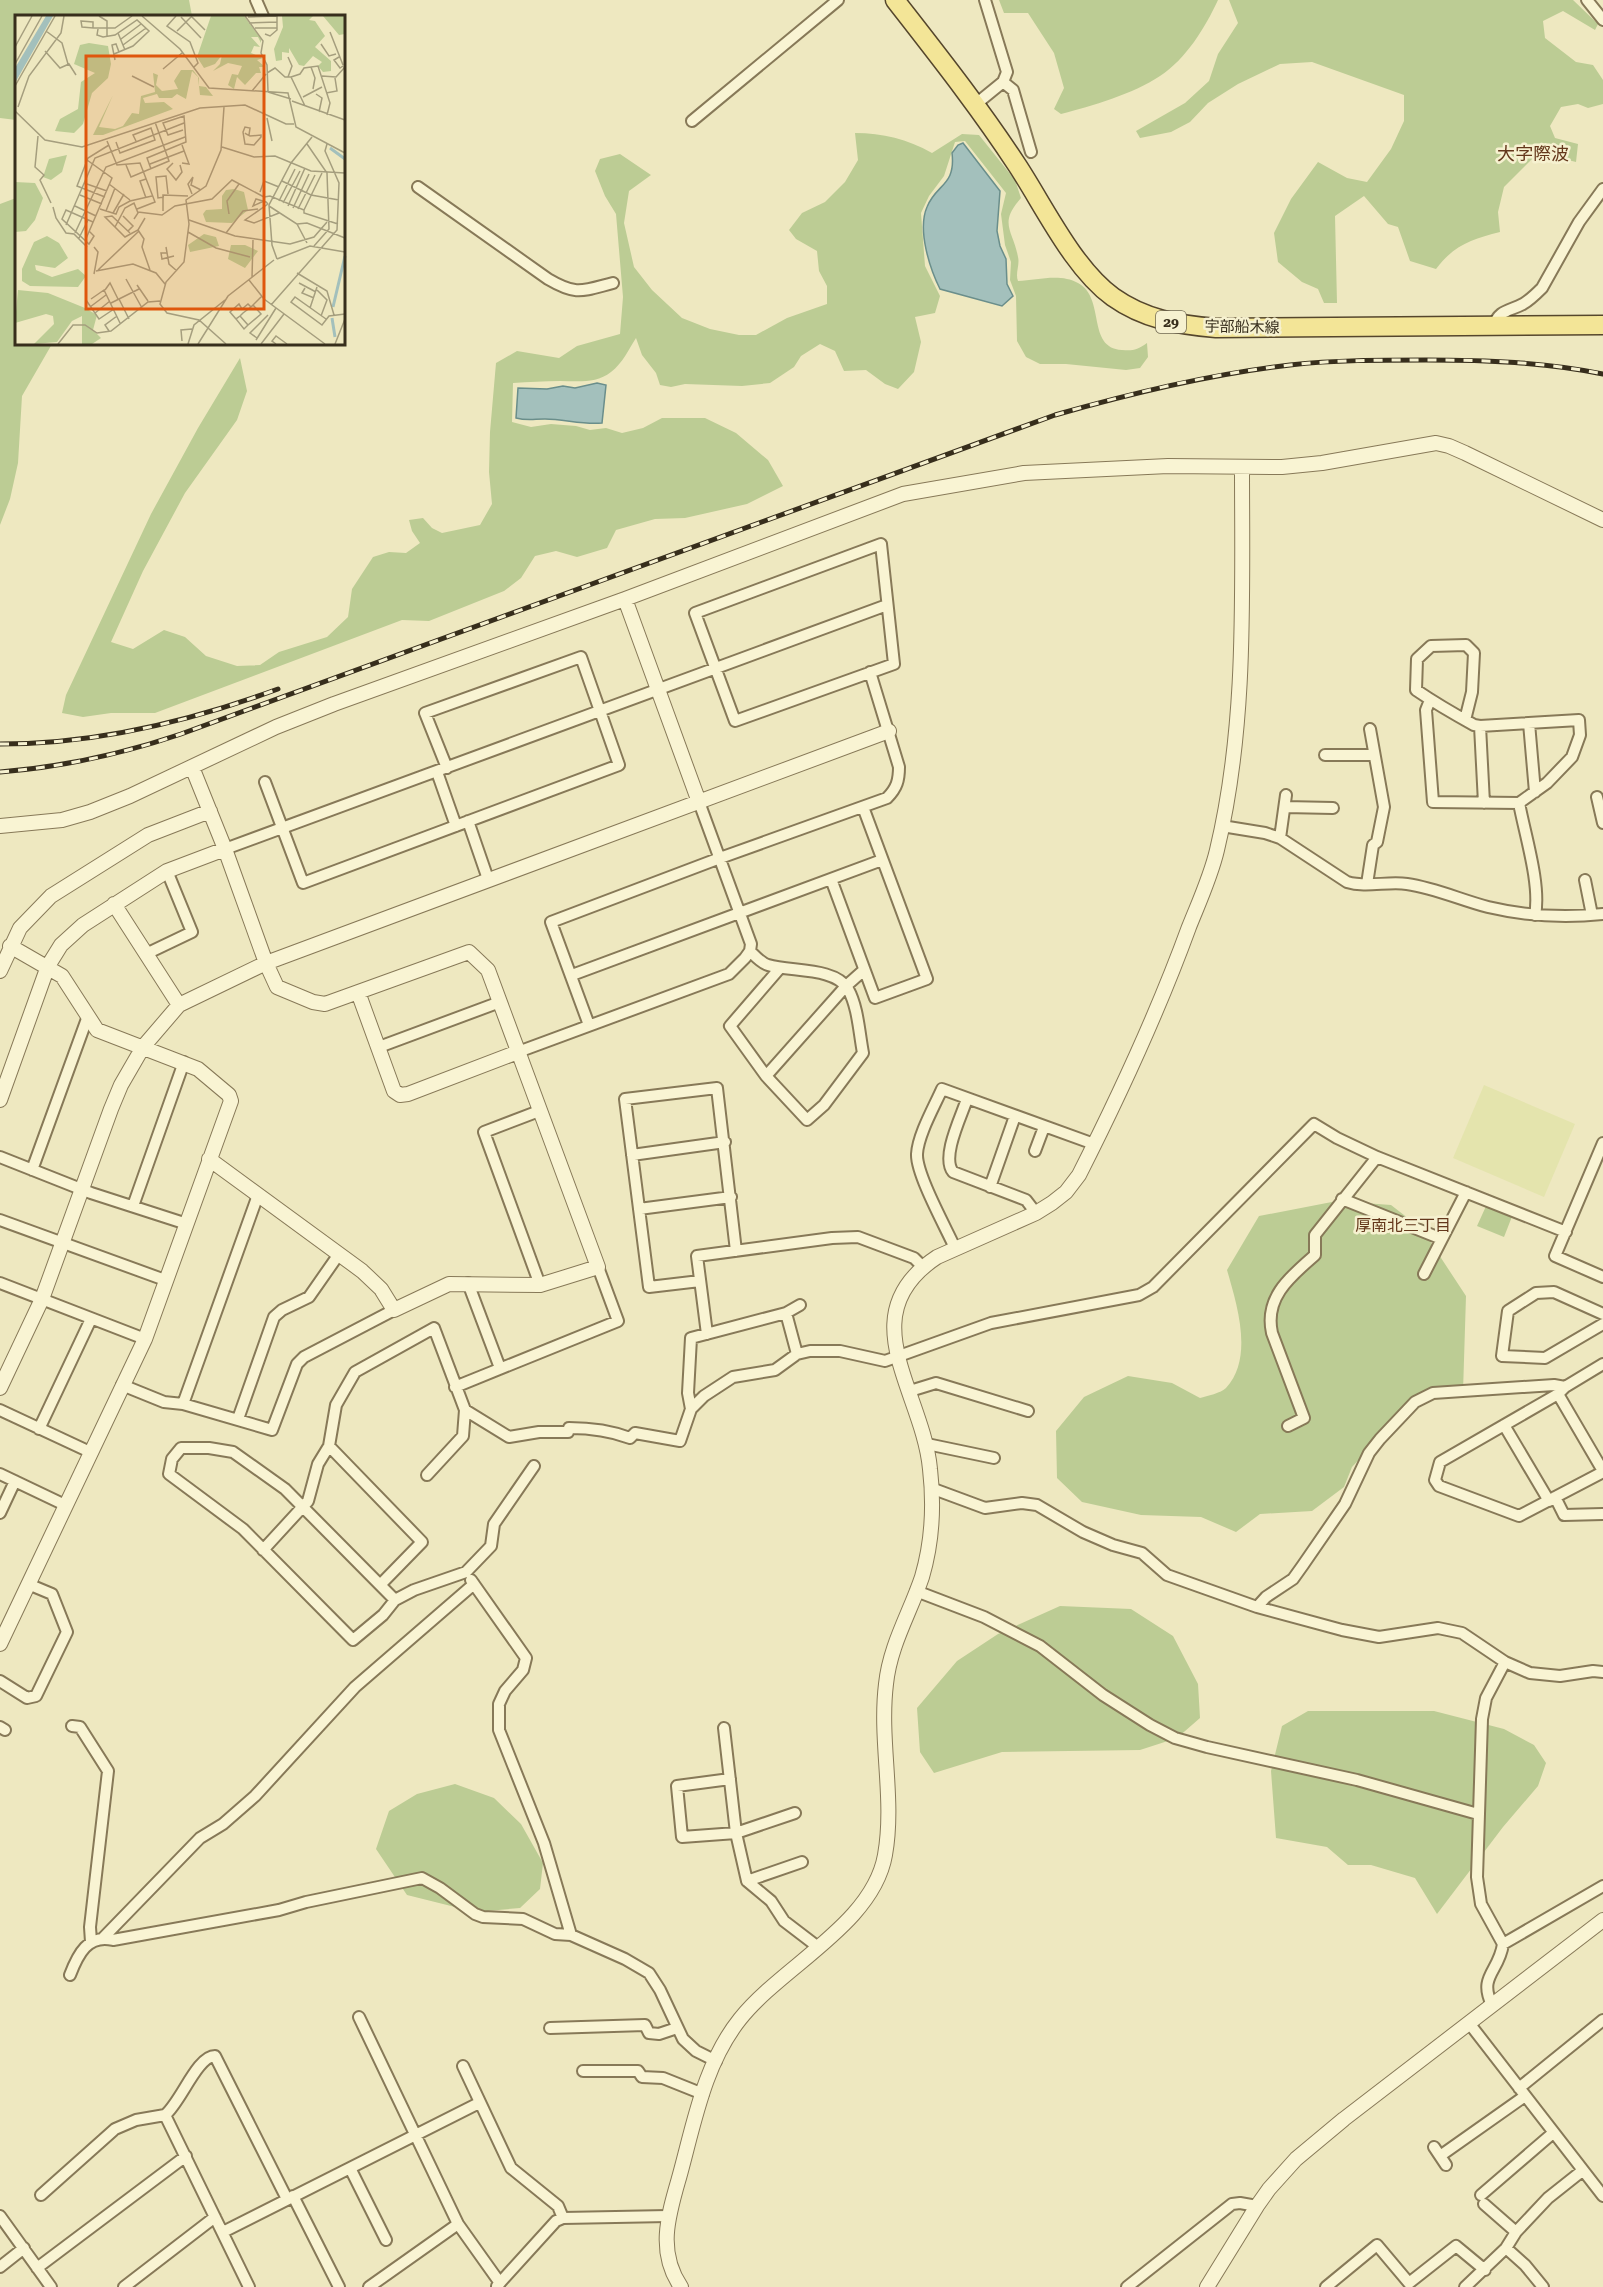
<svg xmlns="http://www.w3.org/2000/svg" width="1603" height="2287" font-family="'Roboto Serif','Noto Sans JP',serif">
<rect width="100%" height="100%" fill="#eee8c0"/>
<path fill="#e4e4ad" d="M1484,1085L1575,1124L1544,1197L1453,1158Z"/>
<path fill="#bccc94" d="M0,0H189L192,16H16V120L0,118Z
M999,0H1218C1205,28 1186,59 1160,76C1133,94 1092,106 1061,114L1054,109L1064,88L1054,53L1028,13H1004Z
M1229,0H1573L1598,24L1595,30L1563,11L1543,21L1545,38L1576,62L1593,65L1603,80V104L1588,108L1578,104L1561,107L1550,126L1555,138L1578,144L1576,162L1548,155L1532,159L1504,187L1498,212L1500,232C1472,239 1454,245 1436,269L1410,261L1398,227L1388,224L1364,196L1335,216L1337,303H1324L1318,289L1302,282L1278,262L1274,233L1291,199L1318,162L1347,178L1367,182L1391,149L1404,121V95L1312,62L1280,64L1238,84L1208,103L1190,122L1171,132L1140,138L1136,131L1185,103L1209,81L1218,54L1238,23Z
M855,133C883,133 907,139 932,153L962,134L979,135L1015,180L1021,198C998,224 1013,230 1018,257C1020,265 1015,273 1018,281C1037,280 1061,273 1078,283C1106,298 1086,348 1122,350C1133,351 1137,350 1147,343L1148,357L1140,368L1126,370L1066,364H1040L1026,357L1017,341L1016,296L1010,280L1011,262L1005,245L1001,214L1006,193L965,141L955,142L944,176L929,196L921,213L925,266L940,296L935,313L915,317L921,342L914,372L898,389L885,384L866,370L844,371L835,351L820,344L801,356L794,367L770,383L742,386L685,384L671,387L660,385L656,373L642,355L636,338C629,349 622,364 611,372C596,384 577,381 560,381C545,381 528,382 513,383L512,422L531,427L551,424L576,426L590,430L606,428L622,433L643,428L662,418H705L736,433L768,460L783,486L747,504L685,518L655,519L616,530L607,548L577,557L556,551L535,556L521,578L504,591L429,621L402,620L155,713H111L83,717L62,713L66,695L151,514L198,428L240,358L247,391L237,420L185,493L143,571L111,642L133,649L164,630L185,637L206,656L237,666L260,665L279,652L327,637L348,617L352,589L373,557L389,552L406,553L420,543L412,531L409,520L423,518L432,528L442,533L480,525L492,504L489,472L490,432L496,363L517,351L559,358L577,346L620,334L623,297L616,214L605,196L595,171L600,159L620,154L651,175L629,191L624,223L634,267L652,290L682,318L710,329L739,335H756L787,318L827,304V286L819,271L817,251L796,239L789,230L802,213L825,202L845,182L858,160Z
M16,198V344H52L22,396L18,463L10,499L0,525V204Z
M1337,1201L1391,1205L1422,1229L1466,1296L1463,1392L1416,1398L1352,1467L1344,1487L1312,1511L1260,1514L1236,1532L1201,1517L1141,1515L1082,1502L1057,1478L1056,1431L1084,1397L1128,1376L1172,1383L1200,1398C1207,1396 1221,1393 1226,1388C1254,1358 1237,1305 1227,1270L1259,1216Z
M1487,1204L1513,1214L1504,1237L1477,1226Z
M1060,1606L1131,1609L1173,1636L1198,1684L1200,1718L1177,1738L1140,1750L1002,1752L934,1773L920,1752L917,1708L957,1661L998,1634Z
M1308,1711H1434L1504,1729L1534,1745L1546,1763L1538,1786L1503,1827L1437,1914L1415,1878L1371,1865H1348L1327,1847L1276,1838L1271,1771L1282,1726Z
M455,1784L494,1798L521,1824L543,1863L540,1889L520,1908L475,1912L407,1895L376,1849L389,1811L417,1794Z"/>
<path fill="#a3c0bc" stroke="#6a8e8b" stroke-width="1.5" d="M963,143L1000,191L997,231L1000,246L1006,259L1007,284L1013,296L1002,306L940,289C930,269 917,230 927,207C936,184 956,186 952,153L958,145Z
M597,383L606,385L602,423C583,425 564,419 545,419C534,419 527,421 516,418L518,388L547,389L563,386L575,388Z"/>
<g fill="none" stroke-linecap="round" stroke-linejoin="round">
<g stroke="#877958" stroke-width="14">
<path id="minor" d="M256,0L263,16
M1587,0L1603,20
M1003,82L1013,90L1031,152
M976,104L1003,82L1007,72L985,0
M692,121L838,0
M418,187L548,279C577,296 582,291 613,283
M1494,326C1498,310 1510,311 1523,304C1530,300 1536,294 1542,288L1579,222L1603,189
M881,544L894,664L735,721L695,613Z
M1430,700L1426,710L1433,802L1519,803L1547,783L1572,757L1580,735L1579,720L1480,726L1474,725C1454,714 1435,703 1416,690L1417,659L1431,646L1466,645L1474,653L1472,692L1465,720
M1529,723L1535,792
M1480,726L1484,803
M1325,755H1374
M437,772L456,826
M265,782L303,883L619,765L581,657L425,713L447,768
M1597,797L1603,823
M1519,803C1525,835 1541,885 1535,915
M1285,807L1333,808
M468,821L488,879
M1222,826L1265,833L1280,838L1347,882C1366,888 1388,881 1407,884C1435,888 1461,900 1488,907C1526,916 1564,918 1603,914
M1280,838L1286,795
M225,849L887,605
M831,879L875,998L927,979L863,807
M1585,880L1592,915
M1367,884L1373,845L1377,842L1384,807L1370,729
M750,951C755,956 761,963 768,965C790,972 835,967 848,989C858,1007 859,1032 863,1053L824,1105L807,1120L766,1076L730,1026L780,968
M146,954L192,932L167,871
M572,975L882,860
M589,1025L551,922L720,858L887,798C897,788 899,780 899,767L870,672
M379,1047L500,1002
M518,1052L729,974L745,958L750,951L751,944L699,802
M766,1076L846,986L864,970
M967,1099C961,1117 941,1157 953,1172L1026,1200L1036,1213
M539,1111L484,1132L540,1285
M1603,1143L1555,1256L1603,1277
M1035,1151L1044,1127
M632,1155L725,1142
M0,1157L91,1193L187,1224
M32,1170L88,1016
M990,1187L1015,1116
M1342,1199L1442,1239
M133,1206L184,1062
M639,1209L731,1197
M0,1220L165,1280
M955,1248C946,1228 916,1174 917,1154C918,1135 934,1107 942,1089L1094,1144
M1424,1274L1466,1192
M700,1281L649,1287L625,1099L717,1088L736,1251
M0,1283L145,1339
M468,1283L500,1368
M786,1313L797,1354
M1603,1314L1554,1292L1536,1293L1508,1311L1502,1356L1545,1358L1603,1324
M707,1334L697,1256L832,1238L858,1237L914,1258L922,1266
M1603,1364L1565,1387L1558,1394L1440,1462L1435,1480L1439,1486L1519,1516L1603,1472
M122,1385L164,1402L183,1404L272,1430L297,1364L304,1357L394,1310
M455,1387L618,1321L598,1267
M910,1391L936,1383L1028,1411
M1558,1394L1603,1471
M183,1404L258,1195
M691,1409L688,1393L691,1338L786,1313L800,1305
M0,1410L90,1452
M465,1410L509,1437L539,1432H568L569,1428C591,1428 609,1430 630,1438L635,1433L680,1441L691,1409L704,1396L733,1377L775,1370L797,1354L810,1351H840L885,1361L991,1323L1139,1295L1153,1287L1314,1124L1337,1138L1377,1157L1566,1232
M238,1419L274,1317L282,1310L309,1297L339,1254
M1504,1425L1549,1501
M1288,1426L1304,1418L1272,1333C1264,1297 1291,1276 1315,1255V1235L1377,1157
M39,1429L91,1319
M927,1444L994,1458
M329,1446L422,1542L381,1584
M0,1474L65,1505
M931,1488L985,1508L1022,1503L1037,1505L1083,1532L1113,1545L1142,1553L1167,1575L1257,1607L1342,1630L1379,1637L1438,1628L1462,1633L1505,1662L1530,1673L1560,1676L1593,1671L1603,1672
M1555,1497L1564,1515L1603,1514
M0,1513L15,1481
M263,1550L308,1501L318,1464L329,1446L336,1405L355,1372L434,1328L465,1410L463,1436L427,1475
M471,1580L526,1658L523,1670L505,1691L499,1704V1730L544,1843L571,1935
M916,1591L984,1617L1040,1646L1103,1695L1150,1725L1175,1738L1207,1747L1357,1780L1478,1814
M395,1600L285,1489L233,1452L209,1448H181L172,1459L169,1474L243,1529L353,1640L383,1615L395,1600L414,1590L466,1572L491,1546L494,1524L534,1466
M1257,1607L1266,1597L1293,1579L1303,1565L1345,1504L1369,1453L1380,1439L1415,1402L1433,1393L1554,1385L1565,1387
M0,1681L27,1698L36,1696L67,1632L52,1594L28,1584
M72,1726L80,1727L108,1771L90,1927L91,1942
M0,1727L5,1730
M724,1728L736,1833L747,1881L771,1901L784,1921L818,1947
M730,1779L677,1786L682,1837L736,1833L795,1813
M747,1881L802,1862
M103,1938L200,1838L223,1824L255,1796L355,1687L474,1584
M1503,1944L1603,1886
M70,1975C78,1954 88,1934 113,1940L279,1910L306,1902L422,1878L440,1888L475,1914L483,1917L523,1919L555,1934L571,1935L625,1959L649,1973L660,1990L683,2039L696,2051L716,2061
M1492,2005C1478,1976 1499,1972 1503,1944L1481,1904L1477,1877L1482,1719L1486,1698L1505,1662
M359,2017L458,2224L500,2283
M1469,2023L1603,2196
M550,2028L645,2025L649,2033L659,2034L677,2028
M463,2066L511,2168L558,2206L563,2218
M583,2071H638L642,2077L663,2078L703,2094
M1519,2088L1603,2020
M165,2115C181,2102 197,2056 215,2056L287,2199
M1434,2147L1446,2165
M1440,2156L1525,2096
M350,2168L386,2240
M41,2195L115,2129L136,2120L165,2115L249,2287
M1481,2195L1553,2133
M293,2196L339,2287
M1484,2204L1516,2232
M0,2216L51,2287
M223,2232L479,2103
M1506,2248L1525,2265L1543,2287
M0,2267L24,2248
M37,2268L186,2156
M497,2286L556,2221L563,2218L668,2216
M124,2287L215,2217
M369,2287L458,2224
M1127,2287L1232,2204L1240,2203L1257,2206
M1326,2287L1377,2245L1409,2283L1456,2246L1485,2270
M1465,2287L1506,2248L1516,2232L1548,2198L1582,2171"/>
</g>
<g stroke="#877958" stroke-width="16">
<path id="tertiary" d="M625,599L699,802
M192,767L225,849L266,963L277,987L313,1002L325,1004L469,952L488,970L598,1267L540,1285L449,1284L394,1310L381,1289L362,1271L209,1159
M0,826L62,820L90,812L130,796L276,727L334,704L625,599L903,494L1024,473L1168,466L1282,467L1322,463L1436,443L1449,446L1465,453L1603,520
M114,904L179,1005
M0,971L20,928L51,896L148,835L210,811
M358,992L394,1091L400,1095L408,1094L518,1052
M0,1100L48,966L61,945L83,925L167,871L225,849
M0,1388L42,1299L111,1109L121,1085L143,1047L179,1005L266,963L889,731
M0,1644L145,1339L231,1101L229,1095L198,1069L97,1030L62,976L10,946
M681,2287C657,2252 668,2216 679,2178C694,2124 704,2064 740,2019C782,1966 873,1924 885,1855C895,1799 879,1741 886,1684C890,1645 910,1613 922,1577C932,1543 934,1504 930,1469C923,1392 849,1315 937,1257L1036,1213L1052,1203L1066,1192L1079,1175C1120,1094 1158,1012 1189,927C1199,902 1211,876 1217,850C1247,725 1242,594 1242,467
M1207,2287L1257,2206L1269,2189L1296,2159L1344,2119L1603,1920"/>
</g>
<g stroke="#55462c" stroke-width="21">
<path id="primary" d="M895,0C937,54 979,107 1017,165C1044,206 1073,268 1113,297C1144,319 1178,325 1216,328L1603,325"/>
</g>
<use href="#minor" stroke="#f9f4d3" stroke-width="10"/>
<use href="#tertiary" stroke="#f9f4d3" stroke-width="14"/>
<use href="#primary" stroke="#f3e597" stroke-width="18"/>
<g stroke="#372e1c" stroke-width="5">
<path id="rail" d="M0,744C96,744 188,722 278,689
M0,772C63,767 122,754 181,734L1055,415C1132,393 1210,374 1290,365C1335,360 1381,360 1426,360C1485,360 1545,362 1603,374"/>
</g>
<use href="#rail" stroke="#f6f1d0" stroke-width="3" stroke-dasharray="9" stroke-linecap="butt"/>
</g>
<g text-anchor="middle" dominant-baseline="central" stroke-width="5" stroke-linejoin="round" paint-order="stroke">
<rect fill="#f6f1d0" stroke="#706852" stroke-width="1.5" x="1156" y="311" width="30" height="22" rx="4.5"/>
<g font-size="14" font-weight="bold" fill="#372e1c">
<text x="1171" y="322">29</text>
</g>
<g font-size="15" fill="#372e1c" stroke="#f6f1d0">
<text transform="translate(1242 327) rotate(1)">宇部船木線</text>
</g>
<g font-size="16" fill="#64371b" stroke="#f6f1d0">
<text x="1403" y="1225">厚南北三丁目</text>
</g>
<g font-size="18" fill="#64371b" stroke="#f6f1d0">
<text x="1533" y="153">大字際波</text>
</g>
</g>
<g transform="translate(15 15)">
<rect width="330" height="330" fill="#eee8c0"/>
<path d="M196,1H229L246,24V28L243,22H236L245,32L239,31L236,38L248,43L242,45L250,52H244L246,58H241L230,70L222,62L219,74L213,70L217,59L223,60L227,51L213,48L198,56L205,49L207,40L200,49L189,53L182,42ZM267,1H298L294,5L300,6L310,21L300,32L316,46V56L308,57L303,51L307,47L298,41L289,51L284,50L274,33V38L267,37V45L261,46L259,34L268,12ZM308,1H330V19L324,20ZM74,28L93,31L96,49L93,63L77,78L68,109L59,118L40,116L45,104L63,94L66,67L80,58L59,49L65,30ZM166,55H178L184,63V71L191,72L198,81L185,80L183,62L177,56L171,84L162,79L157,83H144L142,79L128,83L130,88L149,87L158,94L88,120H78L98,80L84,112L100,114L108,111L117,98L124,99L126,81L140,77L138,58L143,60L141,70L147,76L163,74L159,66ZM52,140L47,157L36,165L28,162L34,144ZM0,167L20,168L28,183L20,205L11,216L0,217ZM219,174L229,177L233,195L217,208L191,207L188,199L191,195L207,194V181L211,175ZM189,219L201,222L204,231L175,237L173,230ZM32,221L44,228L53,243L40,253L20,250L21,255L37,262L63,254L71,261L63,272L15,271L7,266V254L19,227ZM216,230H230L243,236L230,253L213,244ZM3,275L33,278L70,293L82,300L78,315L86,323L77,329H67V301L57,306L42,327L19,329L39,309L38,301L31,299L0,308Z" fill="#bccc94"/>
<path d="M31,1H38L0,68V53Z" fill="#a3c0bc"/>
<path fill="none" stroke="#a3c0bc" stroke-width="3" d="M315,133L330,144M318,292L330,241M317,303L320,322"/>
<path fill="none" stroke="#a59e7e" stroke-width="1.5" d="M84,1L92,6V21M127,1L165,34L194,73L273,78L281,112L330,138M161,1L152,11L175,27L183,48L179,52M176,1L190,15M230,1L248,26L246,38L252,50L253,76M166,2L186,23M233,2L262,1M66,6L78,7V13L67,12ZM234,8L262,7M78,13H100L117,1M240,13H262M83,14L82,20L88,22L100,20L122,5L134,16L118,31L99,39M31,16L47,28L53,49M162,16L177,1M315,17L328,50M103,18L110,35M250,19L255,21L262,15V1M106,24L126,9M306,29L314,41L321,39M108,30L131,13M0,32L17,1M30,36L45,53L54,49L61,60M273,42L277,51L273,62M324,42L319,45L325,53L328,51M100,45L97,30L101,29L104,37M0,49L27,1M296,52L300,63L298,74M148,54L167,38M252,58L260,53L270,62H276L290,91M117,61L139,72M307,61L321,62L330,52M276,62L285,59L289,53L303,51L315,88L312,100M0,71L40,1M237,76L251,59M253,77L276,84M311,78L322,76L320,63M301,79L307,83L304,97M288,82L307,72M277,86L330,105M3,92L14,61L46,18L49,1M209,92L206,135L191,171L171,185L174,209L169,247L151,267L145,289L152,298L184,305L211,329M0,96L30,125L67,132L185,93L230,90L271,109H279M252,103L257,126M230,118L231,119L235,121L246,120V122L239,130L230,129L228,117L230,112L235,113L234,120M23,121L20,152L29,160L25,165L36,188M92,126L102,150L125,148L140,187L122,194M101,127L105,138L140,125L136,113L118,120L121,126M292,129L312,158L314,214L299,231M167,130L174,149L167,148M207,132L239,142L260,141L296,156L330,158M158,148L152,154L161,165L167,157L165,150M135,149L169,136M111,150L116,162L154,146L140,107M136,154L132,143L171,127L169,101L148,108L153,120L168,115M178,162L176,170L186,175M131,164L125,166L131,183M267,166L296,180L324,185M69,168L92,176M94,169L115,185M245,177L249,166L264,172M177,179L173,169L178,162M65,180L87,189M90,182L62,171L73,143L94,130M149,182L143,183L141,162L151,161L153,179M249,182L255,181L289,195V198L323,209M249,186L238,191L241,184L251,187L253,189M264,186L280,154M268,188L285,156M253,189L230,205L239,208L264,198M60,191L81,201M254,191L282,209L292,228M273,191L290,153M38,192L41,203L51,218L59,219L72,232M278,193L294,159M85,194L101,199L104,192L115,186L137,181M283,194L300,160M289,195L307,158M91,196L100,173M148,196V180L173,181M123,197L147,200L160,191L197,184L217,165L249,182M98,198L109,179M214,199L212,186L224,169M108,201L118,211L113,216M174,205L220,221L275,229L299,222L312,207M282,209L292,208L330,223M51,210L80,143L169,108M100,212L110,193L119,188L123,198L119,204M123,215L129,224L127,232L135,255M74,216L79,221L74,229L47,204L51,195L78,207M173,217L201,233L235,242M60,218L91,152L170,122M115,218L97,201L90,202L110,222L123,215L130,203M211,218L228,196L243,194M64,223L73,205M70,226L97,163L72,145M151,232L154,249L162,256M152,238H146L147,244L159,241M262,244L257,230L254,190L276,148L297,122M262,244L295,231L330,237M83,255L124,216M81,256L118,249L141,258L150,269M282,258L312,276L319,300M79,259L83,237L79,232M237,263L238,225M111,264L127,293M234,265L249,284L310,329M284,268L301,277M122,270L133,286M290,273L287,278L299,283M90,275L95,268L103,284M302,275L312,285L306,301M76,284L89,275L105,308M104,284L114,304M71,285L84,304L99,294M96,288L124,274M256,290L322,215L324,168L310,136L312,129M75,292L91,280M295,293L302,272M80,298L95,286M225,301L233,310L229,314L221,304L225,301L228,298L236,292L247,281M221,304L215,297L224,289L227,294L233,289L236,292M311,304L280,282L276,287L307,310L314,301L330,299M233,310L246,299L238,290M94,316L90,310L102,301M242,323L235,318L253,300M241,325L261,293M167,326L166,315L177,314M43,329L58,310H70L82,318L96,316L133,287L145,286M173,329L179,310L210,285M183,329L213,281L259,245M246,329L269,299M261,329L257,326L261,321L272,329M320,329L330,304"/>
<path fill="#df570d" fill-opacity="0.15" stroke="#df570d" stroke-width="3" d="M71,41H249V294H71Z"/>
<rect width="330" height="330" fill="none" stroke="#372e1c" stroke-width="3"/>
</g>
</svg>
